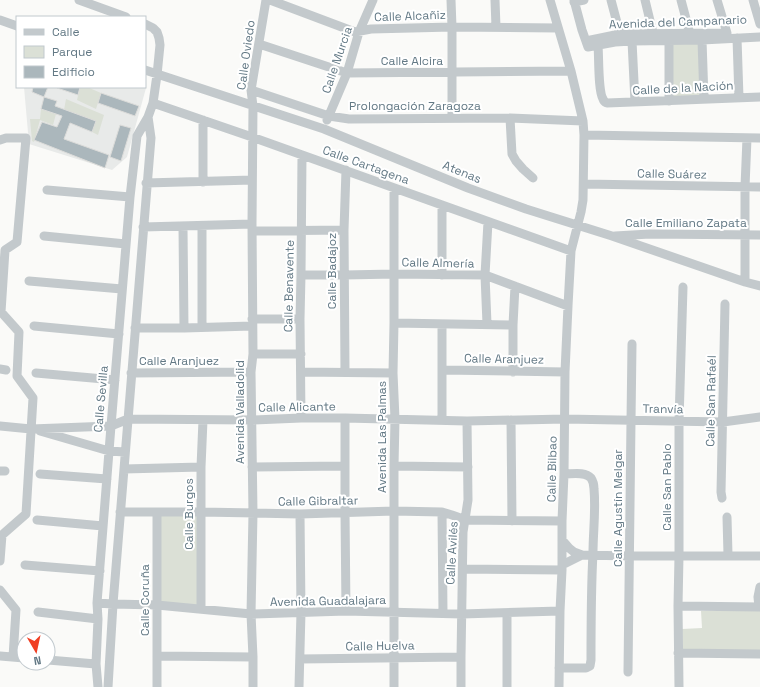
<svg xmlns="http://www.w3.org/2000/svg" width="760" height="687" font-family="'Space Grotesk',sans-serif">
<rect width="100%" height="100%" fill="#fafaf8"/>
<path fill="#e8eae9" d="M24,87H143L146,88L127,157L112,170L29,144Z"/>
<path fill="#dbe0d6" d="M669,40H702L704,99L669,101Z
M80,87H87L101,93L96,109L77,100Z
M66,99L104,115L98,135L92,132L96,121L64,110Z
M41,109L56,114L53,125L40,120L34,142L32,141L30,119H40Z
M157,512H201V609L157,605Z
M760,610V651H683L682,629L702,628L701,611Z"/>
<path fill="#abb7bc" stroke="#dcdcda" d="M33,87H48L44,97L32,92Z
M57,87H80L78,95L57,88Z
M101,93L139,106L135,116L98,103Z
M44,97L57,101L55,106L96,121L92,132L70,123L64,139L109,155L105,168L34,140L42,122L57,127L62,116L41,109Z
M120,125L131,128L121,161L110,157Z"/>
<g fill="none" stroke-linecap="round" stroke-linejoin="round">
<path stroke="#c3c9cc" stroke-width="9" d="M79,0L126,17
M270,0L355,32L371,29L452,27L558,28
M451,0L452,27V118
M495,0L496,27
M550,0L571,71L583,121L584,135L583,200L581,212L571,251L568,306L565,372L564,474L562,521V570L560,611L559,687
M574,0L582,30L588,47L615,42L632,41L702,40L760,37
M611,0L620,34
M645,0L653,33
M681,0L690,34
M717,0L727,33
M753,0L760,24
M574,2L584,0
M0,20L17,26
M737,38L739,98
M702,40L704,99
M586,41L620,34L725,33
M632,41L635,102
M259,44L347,73L571,71
M598,45C599,57 598,91 603,99C604,102 605,102 607,103L760,97
M145,70L324,129L468,188L526,209L612,236L745,282L760,286
M251,90L329,116L349,119L510,118L583,121
M669,101V34
M153,103L252,137L442,205L571,251
M510,118L512,154L516,161L523,169L533,178
M327,120L347,73L359,32L373,0
M584,135L760,138
M0,140L6,138H26L17,242L5,250L1,312L19,332L17,376L33,398L26,514L2,535L0,561
M203,182V120
M146,183L252,180
M584,184L760,187
M47,190L130,197
M442,205V275
M202,226V327
M143,227L252,224
M183,227L184,328
M252,231L344,230
M44,236L126,244
M615,236L650,234L760,235
M301,275H344L395,274L485,275L568,306
M29,281L122,289
M745,282V187L747,138
M252,319H300
M394,323L513,325
M442,324V420
M487,324L485,275L488,222
M34,326L119,334
M135,328H184L252,326
M253,354H301
M0,369L6,370
M443,370L565,372
M301,372L393,373
M345,372L344,230L346,170
M513,372V325L515,286
M36,373L115,380
M131,373L251,372
M301,418L300,319L301,275L302,155
M345,418V512L346,611
M511,420L512,521
M0,426L31,429L111,426L128,419L252,420L301,418H345L467,421L565,419L723,422L760,417
M40,431L109,451L125,452
M394,466L468,467
M252,467L344,466
M124,469L201,467
M0,471H5
M40,474L107,479
M722,498L721,492L725,304
M120,512H201L300,514L394,511L442,512L452,515L466,520L562,521
M157,512V687
M442,512L443,613
M727,517L728,555
M37,520L103,526
M562,540L569,548L574,552L582,555L630,556H760
M25,565L100,571
M562,565L582,555
M463,569L562,570
M0,590L16,610L13,657
M97,603L113,604L157,605L251,614L346,611L462,614L560,611
M678,606L760,607
M759,607L758,597L760,587
M201,609V467L203,420
M38,612L98,619
M678,653L760,654
M0,656L24,658
M157,656L253,657
M300,659L461,657
M48,660L96,664
M559,668H586L590,666L591,660C591,624 591,589 593,553C593,532 596,510 594,489C594,485 593,481 591,478C585,471 572,474 564,474
M628,672L631,421L632,344
M98,687L96,664L98,619L97,603L111,426L130,197L137,136L148,117L153,103L157,75L160,45L159,38L157,32L153,28L145,24
M108,687L113,604L151,138L148,117
M253,687V657L251,614L253,513L251,372L253,354L252,224L253,106L251,90L266,0
M299,687L301,612L300,514
M394,687V466L395,419L393,373L394,323V188
M461,687V657L463,532L468,500L467,421
M507,687V613
M679,687L678,606L679,556V421L683,287"/>
</g>
<g text-anchor="middle" dominant-baseline="central" stroke-width="4" stroke-linejoin="round" paint-order="stroke">
<g font-size="12" fill="#637985" stroke="#fff">
<text transform="translate(410 16) rotate(-2)">Calle Alcañiz</text>
<text transform="translate(678 22) rotate(-2)">Avenida del Campanario</text>
<text transform="translate(246 55) rotate(-82)">Calle Oviedo</text>
<text transform="translate(337 60) rotate(-71)">Calle Murcia</text>
<text x="412" y="61">Calle Alcira</text>
<text transform="translate(683 88) rotate(-3)">Calle de la Nación</text>
<text x="415" y="106">Prolongación Zaragoza</text>
<text transform="translate(366 165) rotate(20)">Calle Cartagena</text>
<text transform="translate(462 172) rotate(22)">Atenas</text>
<text transform="translate(672 174) rotate(1)">Calle Suárez</text>
<text x="686" y="223">Calle Emiliano Zapata</text>
<text transform="translate(438 263) rotate(1)">Calle Almería</text>
<text transform="translate(332 271) rotate(-90)">Calle Badajoz</text>
<text transform="translate(289 286) rotate(-89)">Calle Benavente</text>
<text transform="translate(504 359) rotate(1)">Calle Aranjuez</text>
<text x="179" y="361">Calle Aranjuez</text>
<text transform="translate(101 399) rotate(-85)">Calle Sevilla</text>
<text transform="translate(711 401) rotate(-89)">Calle San Rafaél</text>
<text transform="translate(297 407) rotate(-1)">Calle Alicante</text>
<text transform="translate(663 409) rotate(1)">Tranvía</text>
<text transform="translate(240 412) rotate(-90)">Avenida Valladolid</text>
<text transform="translate(382 437) rotate(-90)">Avenida Las Palmas</text>
<text transform="translate(552 469) rotate(-89)">Calle Bilbao</text>
<text transform="translate(667 487) rotate(-90)">Calle San Pablo</text>
<text transform="translate(318 501) rotate(-1)">Calle Gibraltar</text>
<text transform="translate(618 508) rotate(-90)">Calle Agustín Melgar</text>
<text transform="translate(189 514) rotate(-90)">Calle Burgos</text>
<text transform="translate(452 553) rotate(-87)">Calle Avilés</text>
<text transform="translate(145 600) rotate(-90)">Calle Coruña</text>
<text transform="translate(328 601) rotate(-1)">Avenida Guadalajara</text>
<text transform="translate(380 646) rotate(-1)">Calle Huelva</text>
</g>
</g>
<rect x="16" y="16" width="130" height="72" fill="#ffffff" stroke="#c1c9ce"/>
<rect x="24" y="29" width="20" height="6" fill="#c3c9cc" stroke="#c1c9ce"/>
<text x="52" y="36" font-size="12" fill="#637985">Calle</text>
<rect x="24" y="46" width="20" height="12" fill="#dbe0d6" stroke="#c1c9ce"/>
<text x="52" y="56" font-size="12" fill="#637985">Parque</text>
<rect x="24" y="66" width="20" height="12" fill="#abb7bc" stroke="#c1c9ce"/>
<text x="52" y="76" font-size="12" fill="#637985">Edificio</text>
<g transform="translate(36 651) rotate(171)"><circle r="19" fill="#ffffff" stroke="#c1c9ce"/>
<path d="M0-3L7 15L0 10L-7 15Z" fill="#f03e22"/>
<text y="-6" font-size="11" font-weight="bold" text-anchor="middle" fill="#637985">N</text>
</g>
</svg>
